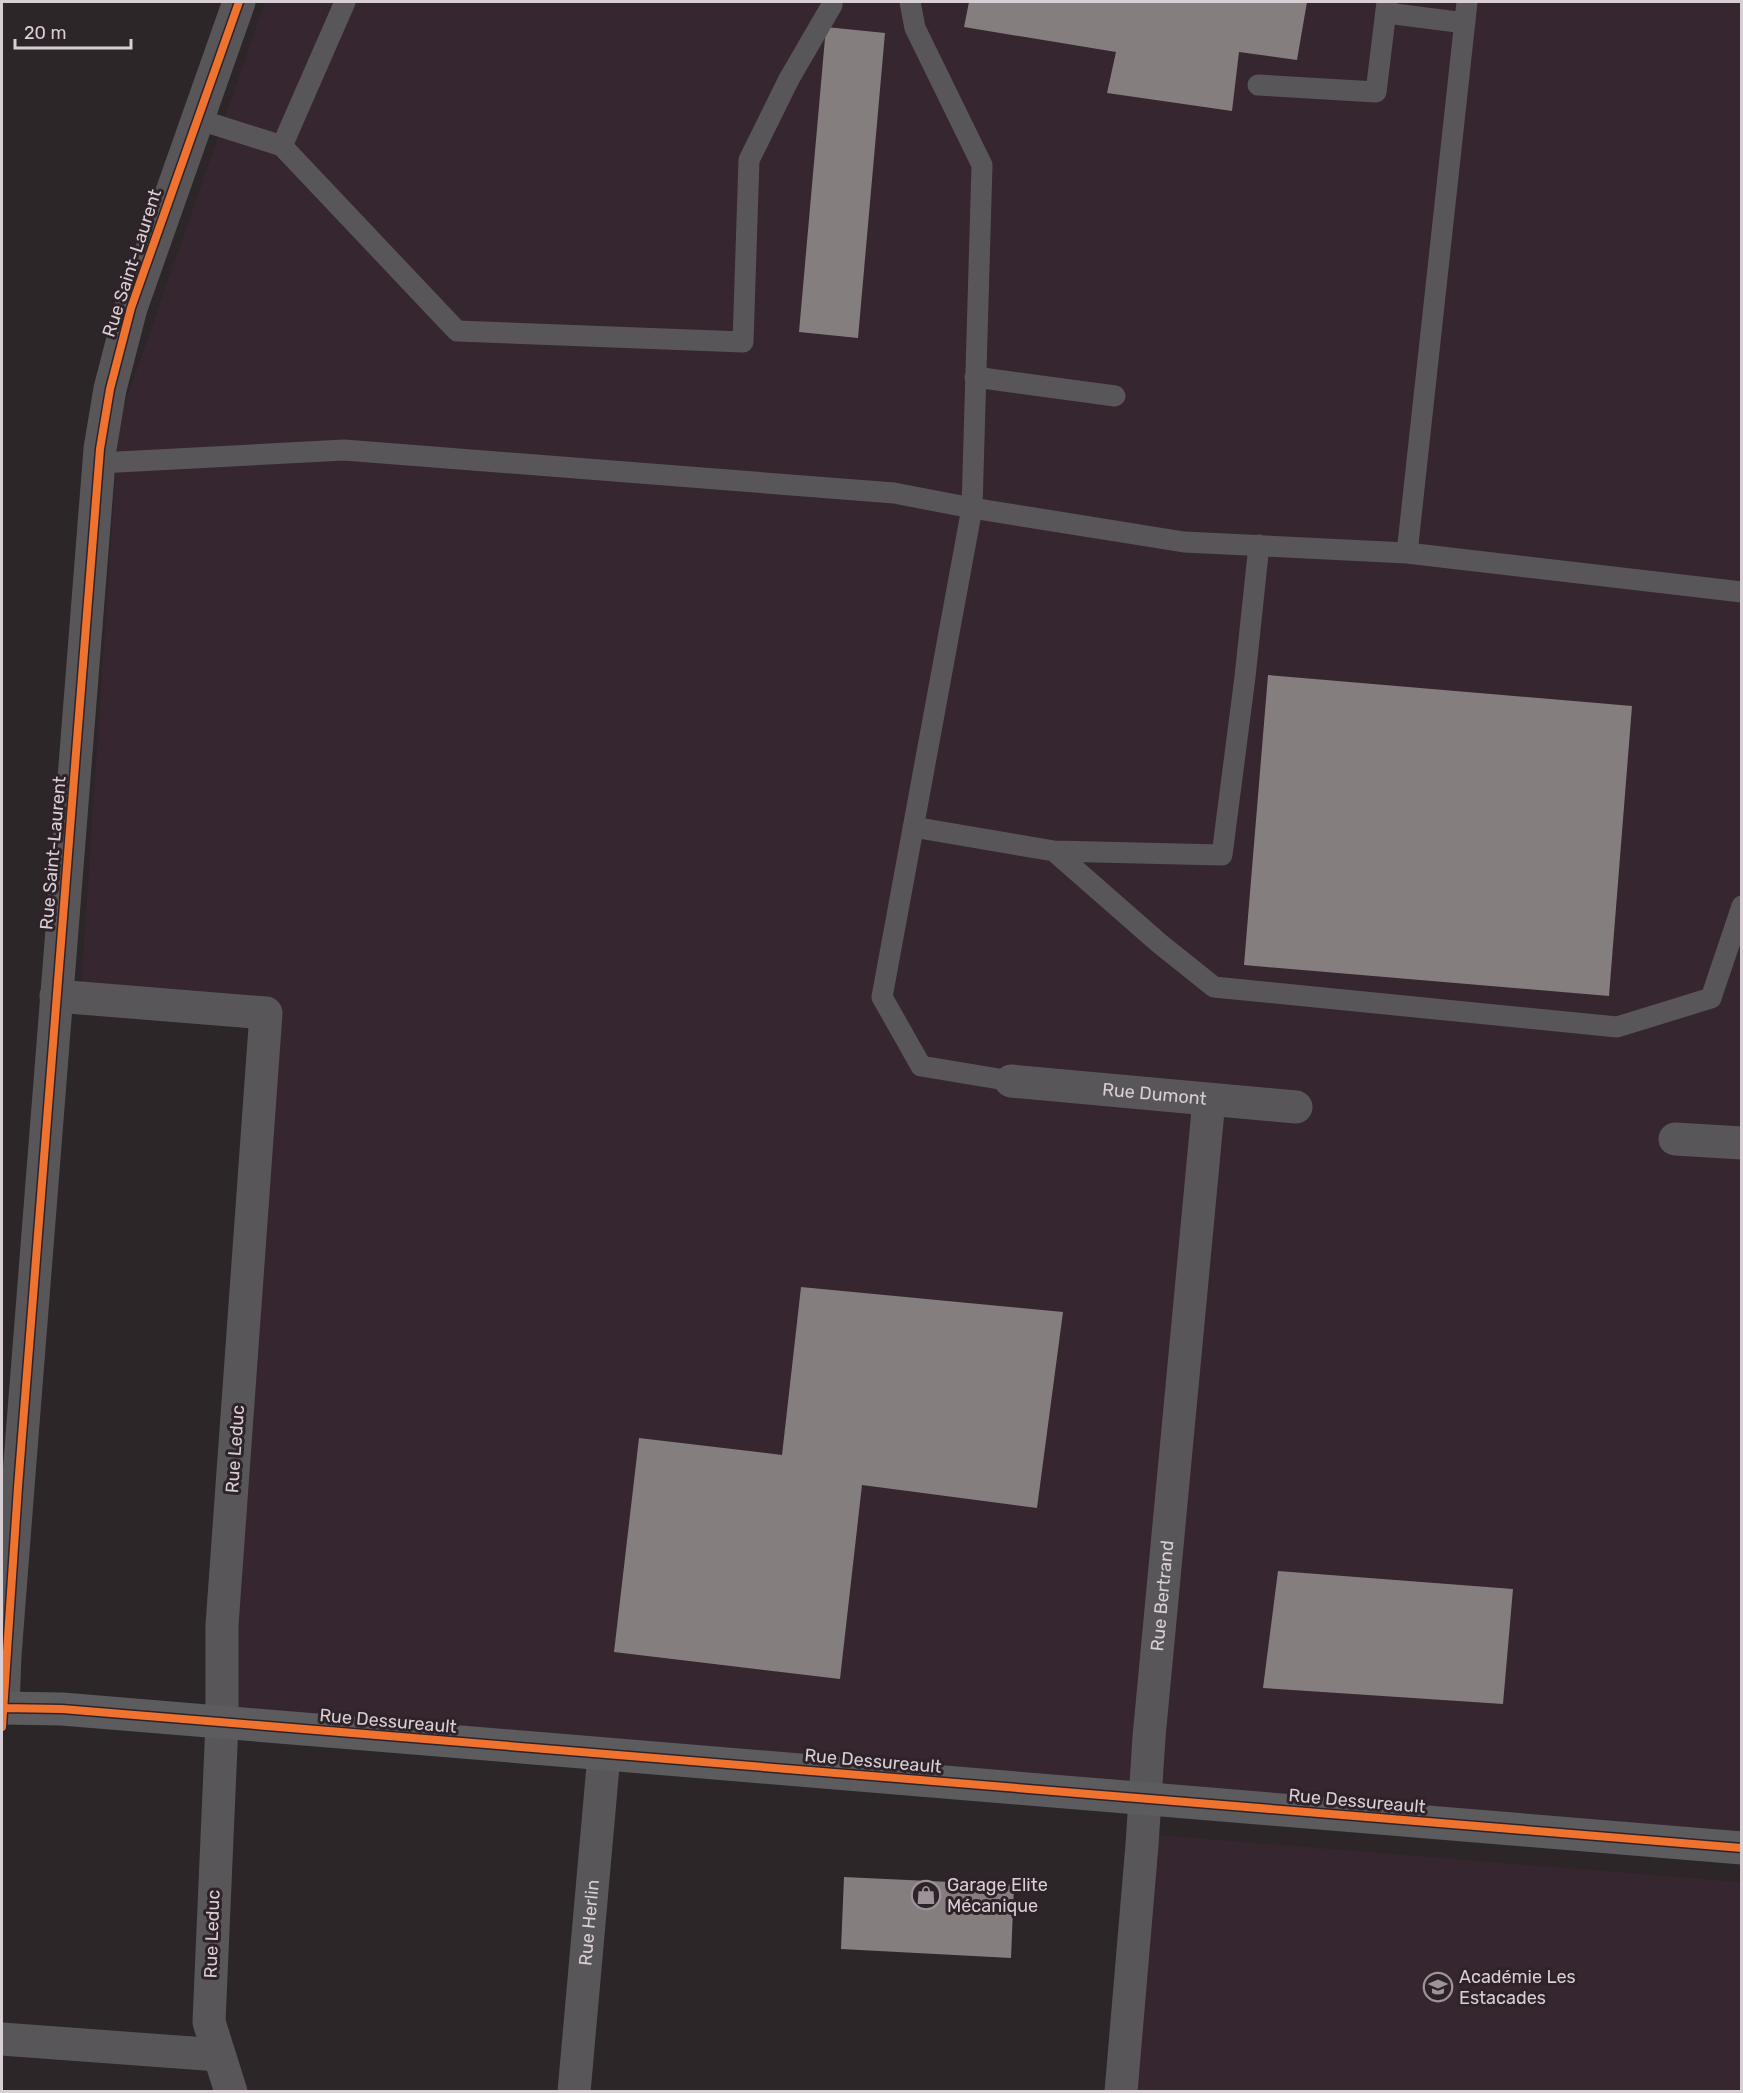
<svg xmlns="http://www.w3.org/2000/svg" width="1743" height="2093" font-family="Rubik,sans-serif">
<rect width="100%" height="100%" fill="#2c2629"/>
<path fill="#362630" d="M265,2H1741V1860L225,1739L279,1001L81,986L119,421Z
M1146,1834L1741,1882V2091L1126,2092Z"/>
<path fill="#857e7f" d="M969,2H1307L1297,60L1239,52L1232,111L1107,93L1116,52L964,27Z
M826,27L885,33L858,338L799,332Z
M1268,675L1632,706L1609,996L1244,965Z
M801,1287L1063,1312L1037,1508L862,1485L840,1679L614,1652L639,1438L782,1455Z
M1278,1571L1513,1589L1503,1704L1263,1688Z
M844,1877L1014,1885L1011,1958L841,1949Z"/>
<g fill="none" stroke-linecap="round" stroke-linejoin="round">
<path stroke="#59565a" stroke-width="21" d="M910,2L915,28L982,165L972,508L882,997L921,1066L1011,1081
M1387,13L1465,23
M1258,85L1376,92L1387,2
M197,119L282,146L345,2
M282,146L457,331L743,342L749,160L789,79L832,5V2
M975,377L1115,396
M99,463L344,450L894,493L972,508L1184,542L1407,553L1467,2
M1407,553L1742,592
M913,827L1054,851L1222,855L1245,677L1259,545
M1054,851L1159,943L1214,987L1617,1027L1711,998L1742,906"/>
<g stroke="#59565a" stroke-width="33">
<path d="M56,996L266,1013L222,1625V1723L209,2022L231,2092"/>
<path id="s1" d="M1011,1081L1296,1107"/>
<path d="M1675,1139L1742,1143"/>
<path d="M3,1707L5,1655L18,1487L100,449L110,389L131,308L239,2"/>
<path d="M2,2039L219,2055"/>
<path id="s2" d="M574,2092L604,1755"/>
<path id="s3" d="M1121,2092L1142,1845L1149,1737L1209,1100"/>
</g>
<path stroke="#5c5b5d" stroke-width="33" d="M2,1708L62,1709L1742,1848"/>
<g stroke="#2f232a" stroke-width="11">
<path id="cycleway" d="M2,1708L62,1709L1742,1848
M2,1727L18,1487L100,449L110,389L131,308L239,2"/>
</g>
<use href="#cycleway" stroke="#ef722f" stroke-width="8"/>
</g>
<defs>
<g id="shop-ring" transform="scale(1.5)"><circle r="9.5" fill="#2f232a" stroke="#9c9498" stroke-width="1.5"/><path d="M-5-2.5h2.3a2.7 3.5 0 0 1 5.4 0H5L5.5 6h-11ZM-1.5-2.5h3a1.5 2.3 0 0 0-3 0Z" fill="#9c9498"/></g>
<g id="school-ring" transform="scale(1.5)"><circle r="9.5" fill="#2f232a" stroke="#9c9498" stroke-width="1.5"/><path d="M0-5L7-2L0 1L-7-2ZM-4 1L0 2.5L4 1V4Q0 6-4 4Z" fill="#9c9498"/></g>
</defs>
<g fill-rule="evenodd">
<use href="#shop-ring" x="926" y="1895"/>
<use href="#school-ring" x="1438" y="1987"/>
</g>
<g text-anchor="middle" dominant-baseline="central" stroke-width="6" stroke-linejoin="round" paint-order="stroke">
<g font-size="18" fill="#d8cfd4" stroke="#2f232a">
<text transform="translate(132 263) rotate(-72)">Rue Saint-Laurent</text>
<text transform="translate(53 853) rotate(-85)">Rue Saint-Laurent</text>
<text stroke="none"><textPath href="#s1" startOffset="144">Rue Dumont</textPath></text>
<text transform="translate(235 1449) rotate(-86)">Rue Leduc</text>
<text stroke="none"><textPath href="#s3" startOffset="498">Rue Bertrand</textPath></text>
<text transform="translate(388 1721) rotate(5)">Rue Dessureault</text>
<text transform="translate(873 1761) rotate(5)">Rue Dessureault</text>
<text transform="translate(1357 1801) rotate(5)">Rue Dessureault</text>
<text stroke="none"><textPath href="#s2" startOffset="170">Rue Herlin</textPath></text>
<text transform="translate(212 1934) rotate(-88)">Rue Leduc</text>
</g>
<g font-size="18" fill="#d8cfd4" stroke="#2f232a" text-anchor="start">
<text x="947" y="1885">Garage Elite<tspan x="947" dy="21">Mécanique</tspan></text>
<text x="1459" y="1977">Académie Les<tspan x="1459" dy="21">Estacades</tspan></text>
</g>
</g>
<rect width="1743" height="2093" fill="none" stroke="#d8cfd4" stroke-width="6"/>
<path d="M15 39v9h116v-9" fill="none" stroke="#d8cfd4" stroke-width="3"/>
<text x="24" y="39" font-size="18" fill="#d8cfd4" stroke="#2f232a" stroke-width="4.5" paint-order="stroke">20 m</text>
</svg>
